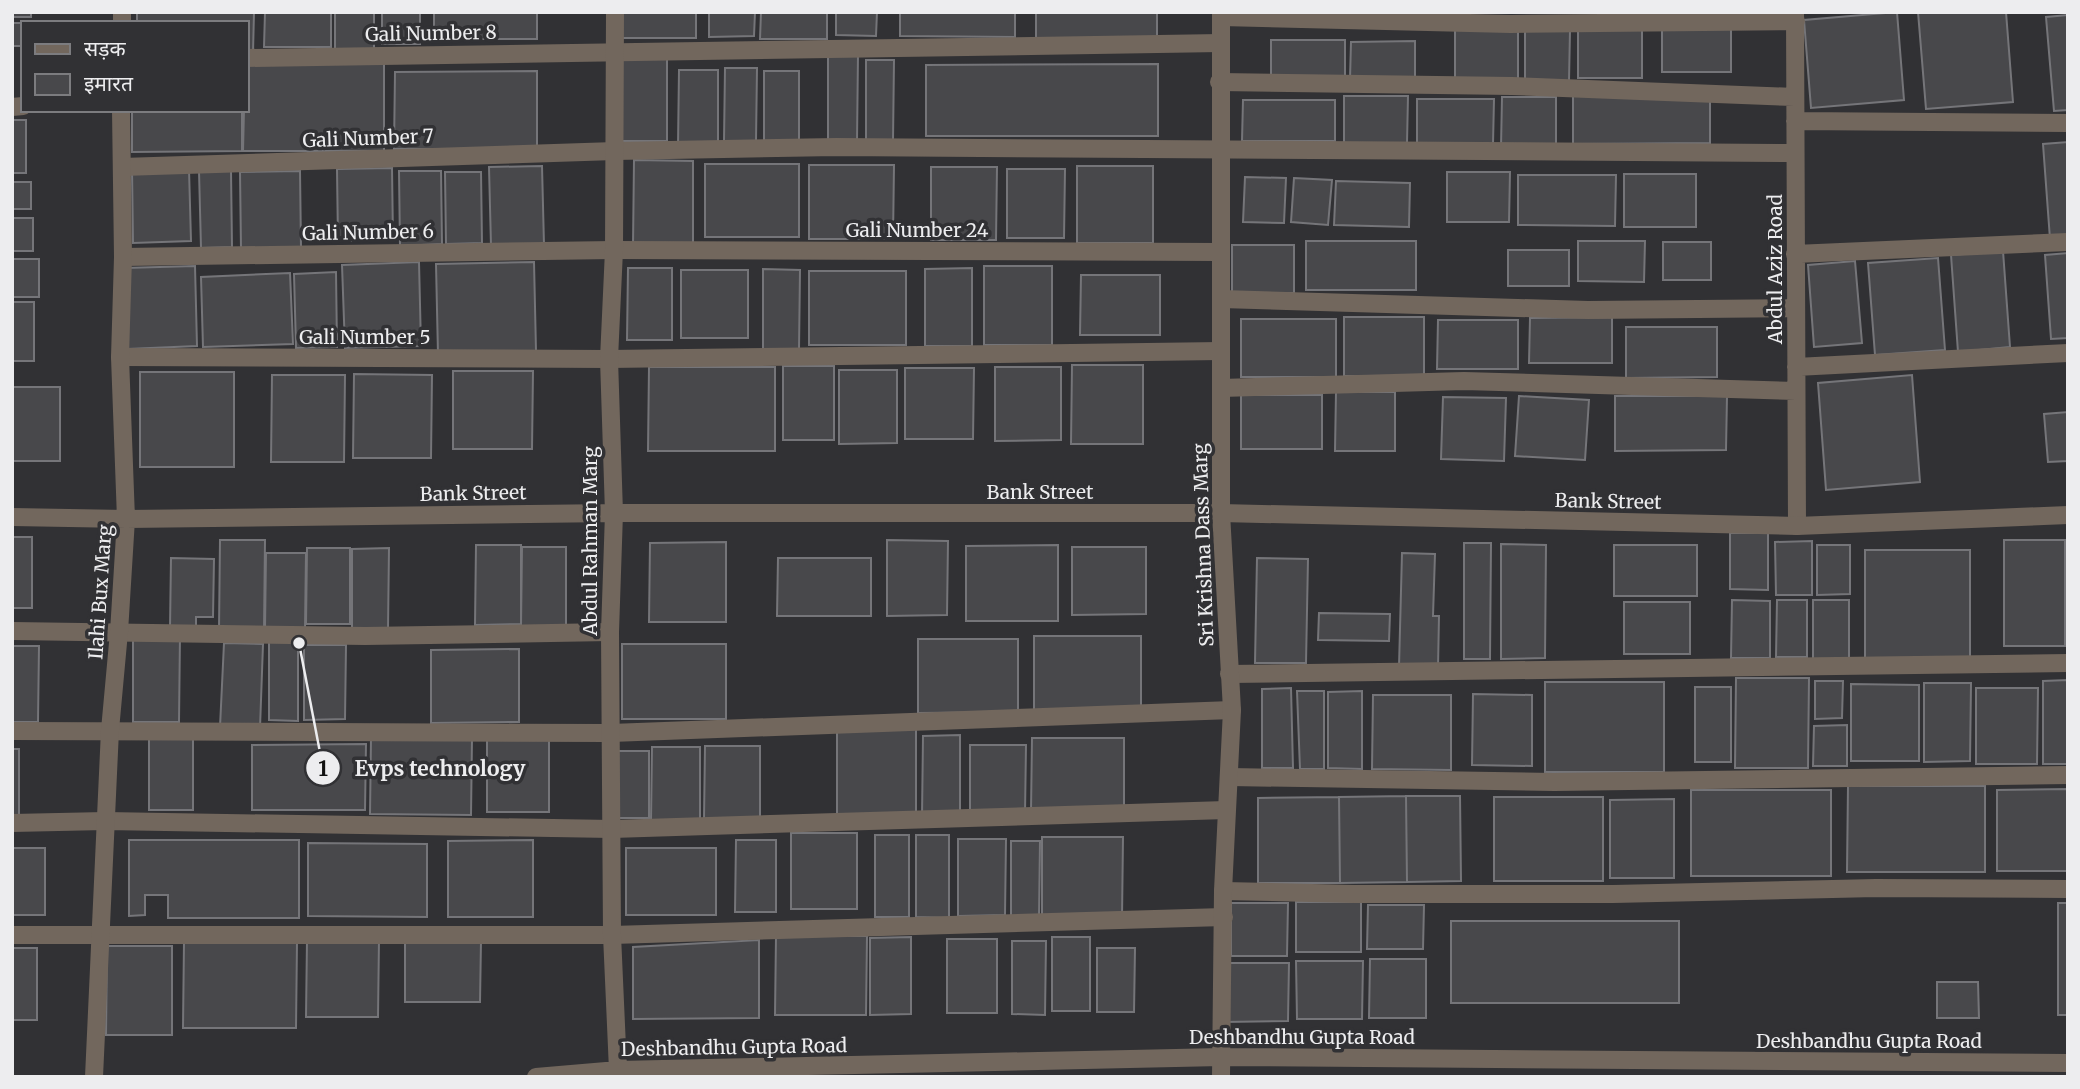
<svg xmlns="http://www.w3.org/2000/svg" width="2080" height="1089" font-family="Merriweather,'Noto Sans Devanagari',serif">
<rect width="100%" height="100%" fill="#313134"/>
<path fill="#48484b" stroke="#757579" stroke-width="2" d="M12,12H31V17H12Z
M137,12H254L253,53H247V23H137Z
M265,12H331V47H264Z
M335,12H374V49H335Z
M382,12H420V44H382Z
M434,12H537V39H434Z
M621,12H696V38H621Z
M709,12H755L754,36L709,37Z
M761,12H827V39H760Z
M836,12H877L876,36L836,35Z
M900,12H1015V37L900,36Z
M1036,12H1157V39H1036Z
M1897,12L1904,100L1811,108L1804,20Z
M1918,12H2006L2013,102L1926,109Z
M2068,15V110L2054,111L2046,17Z
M12,23H23V46H12Z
M1578,27H1642V78H1578Z
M1662,27H1731V72H1662Z
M1455,30H1518V83H1455Z
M1525,30H1570L1569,81H1525Z
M1271,40H1345V80L1271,81Z
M1415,41V80L1350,79L1351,42Z
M828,54H858L857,142H828Z
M617,57H667V141H616Z
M866,60H894L893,141H866Z
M247,62L384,63V151H243L244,110H247Z
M1158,64V136H926V65Z
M725,68H757L756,141H724Z
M679,70H718V146H678Z
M537,71V149H394L395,72Z
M764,71H799V145H764Z
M1573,95H1710V143L1573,144Z
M1344,96H1408L1407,143H1344Z
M1502,97H1556V147H1501Z
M1417,99H1494L1493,144H1417Z
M1243,100H1335V141H1242Z
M132,110H242V151L132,152Z
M12,120H26V173H12Z
M2068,142V237L2050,239L2043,144Z
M634,160L693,161V246H633Z
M705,164H799V237H705Z
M809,165H894L893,239H809Z
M542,166L544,245L491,246L489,167Z
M1077,166H1153V243H1077Z
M931,167H997L996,240H931Z
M392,168L393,240L338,241L337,169Z
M189,169L191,241L133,243L132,170Z
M1007,169H1065L1064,238H1007Z
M199,171H231L232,247L201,248Z
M300,171L301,248L241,249L240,172Z
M399,171H441L442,244L400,246Z
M445,172H481L482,243L446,244Z
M1447,172H1510L1509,222H1447Z
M1624,174H1696V227H1624Z
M1518,175H1616L1615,226L1518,225Z
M1245,177L1286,178L1284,223L1243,222Z
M1294,178L1332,180L1328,225L1291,222Z
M1336,181L1410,183L1409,227L1334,225Z
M12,182H31V209H12Z
M12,218H33V251H12Z
M1306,241H1416V290H1306Z
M1578,241H1645L1644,282L1578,281Z
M1663,242H1711V280H1663Z
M1232,245H1294V293H1232Z
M1508,250H1569V286H1508Z
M2003,251L2010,347L1958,352L1951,255Z
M2068,253V338L2051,339L2045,255Z
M1938,258L1945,350L1875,355L1868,263Z
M12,259H39V297H12Z
M1855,261L1862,343L1814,347L1808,265Z
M419,262L421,346L345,348L342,265Z
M534,262L536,351L438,354L436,264Z
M195,266L197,346L127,349L124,268Z
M984,266H1052V345H984Z
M628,268H672V340H627Z
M972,268V346H925V269Z
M763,269L800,270L799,350H763Z
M681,270H748V338H681Z
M809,271H906V345H809Z
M336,272L337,347L296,348L294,274Z
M290,273L293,344L203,347L201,277Z
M1081,275H1160V335H1080Z
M12,302H34V361H12Z
M1344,317H1424V376H1344Z
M1612,317V363H1529L1530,318Z
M1241,319H1336V377H1241Z
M1438,320H1518V369H1437Z
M1626,327H1717V377L1626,378Z
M1072,365H1143V444H1071Z
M783,366H834V440H783Z
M649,367H775V451H648Z
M995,367H1061V440L995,441Z
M905,368H974L973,439H905Z
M839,370H897V443L839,444Z
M453,371H533L532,449H453Z
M140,372H234V467H140Z
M354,374L432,375L431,458H353Z
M272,375H345L344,462H271Z
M1912,375L1920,482L1826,490L1818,383Z
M12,387H60V461H12Z
M1336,392H1395V451H1335Z
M1241,395H1322V449H1241Z
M1519,396L1589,400L1585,460L1515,456Z
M1615,396H1727L1726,450L1615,451Z
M1443,397L1506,398L1504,461L1441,459Z
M2068,412V461L2048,462L2044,414Z
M1730,533H1768V590L1730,589Z
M12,537H32V608H12Z
M220,540H265L264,631L219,630Z
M887,540L948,541L947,615L887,616Z
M2004,540H2065V646H2004Z
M1812,541V595H1776L1775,542Z
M726,542V622H649L650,543Z
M1464,543H1491L1490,659H1464Z
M1501,544L1546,545L1545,658L1501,659Z
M476,545H521V624L475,625Z
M1058,545V621H966V546Z
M1614,545H1697V596H1614Z
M1817,545H1850V594L1817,595Z
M522,547H566V626H521Z
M1072,547H1146V614L1072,615Z
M307,548H350V624H306Z
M389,548L388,630H352V549Z
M1865,550H1970V658H1865Z
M266,553H306L305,629H265Z
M1402,553L1435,554L1433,616H1439L1438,668L1399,667Z
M171,558L214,559L213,617H196V629L170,628Z
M778,558H871V616H777Z
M1257,558L1308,559L1306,663H1255Z
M1732,600L1770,601V658H1731Z
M1777,600H1807V657H1776Z
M1813,600H1849V659H1813Z
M1624,602H1690V654H1624Z
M1319,613L1390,614L1389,641L1318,640Z
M133,634H180L179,722H133Z
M1034,636H1141V710H1034Z
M918,639H1018V712L918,713Z
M269,642H298V721L269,720Z
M224,643L263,644L260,728L220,727Z
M622,644H726V719H622Z
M304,645H346L345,719L304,720Z
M12,646H39L38,722H12Z
M519,649V722L431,723V650Z
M1736,678H1809L1808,768H1735Z
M2068,680V764H2043V681Z
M1815,681H1843L1842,718L1815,719Z
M1545,682H1664V772H1545Z
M1924,683H1971L1970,761L1924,762Z
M1851,684L1919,685V761H1851Z
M1695,687H1731V762H1695Z
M1291,688L1293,768H1262V689Z
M1976,688H2038L2037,764H1976Z
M1297,691H1324V769H1300Z
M1362,691V769L1328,768V692Z
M1473,694L1532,695V766L1472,765Z
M1373,695H1451V770L1372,769Z
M1847,725V766H1813L1814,726Z
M916,728V817L837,818V729Z
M960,735V817H922L923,736Z
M487,737H549V812H487Z
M371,738H472L471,815L370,814Z
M1032,738H1124V811H1031Z
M149,739H193V810H149Z
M366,744L365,810H252V745Z
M970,745H1026L1025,814H970Z
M705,746H760V821L704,820Z
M652,747H700V820H651Z
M12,749H19V820H12Z
M615,751H649V818H615Z
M1848,786H1985V872H1847Z
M2068,789V871H1997V790Z
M1691,790H1831V876H1691Z
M1406,796H1460L1461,881L1407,882Z
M1406,796L1407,882L1340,883L1339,797Z
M1339,797L1340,883H1258V798Z
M1494,797H1603V881H1494Z
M1674,799V878H1610V800Z
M791,833H857V909H791Z
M875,835H909V917H875Z
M916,835H949V918L916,917Z
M1042,837H1123L1122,918H1042Z
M958,839H1006L1005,915L958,916Z
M129,840H299V918H168V895H145V915L129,916Z
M533,840V917H448V841Z
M736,840H776V912H735Z
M1011,841H1040L1039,917L1011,918Z
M308,843L427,844V917L308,916Z
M12,848H45V915H12Z
M626,848H716V915H626Z
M1296,902H1361V952H1296Z
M1231,903H1288L1287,956H1231Z
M2058,903H2068V1015H2058Z
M1368,905H1424L1423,949H1367Z
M1451,921H1679V1003H1451Z
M776,936H867L866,1015H775Z
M911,937V1014L870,1015V938Z
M1052,937H1090V1011H1052Z
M379,939L378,1017H306L307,940Z
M947,939H997V1013H947Z
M481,940L480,1002H405V941Z
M759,940V1018L633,1019V947Z
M1012,941H1046L1045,1015L1012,1014Z
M184,942H297L296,1028H183Z
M107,946H172V1035H106Z
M12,948H37V1020H12Z
M1097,948H1135L1134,1012H1097Z
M1370,959H1426V1018H1369Z
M1296,961H1363L1362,1019H1297Z
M1224,963H1289L1288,1021L1224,1022Z
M1937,982H1978L1979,1018H1937Z"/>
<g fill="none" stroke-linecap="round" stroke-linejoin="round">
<path stroke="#72675d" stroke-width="18" d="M12,107L23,106"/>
<path stroke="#72675d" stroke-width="18" d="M1795,12L1797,526
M1221,17L1511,24L1796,21
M247,58L1221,43
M1219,82L1512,86L1794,97
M1795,121L2068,123
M122,167L615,151L836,147L1795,153
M1795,254L2068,242
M123,257L614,250L1221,252
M1221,299L1588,310L1796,308
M120,357L609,359L1221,351
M1796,367L2068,353
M1221,388L1464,381L1796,391
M12,631L365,636L610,632
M1229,674L2068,663
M12,731L611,733L1232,710
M1230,777L1554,782L2068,775
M12,823L105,821L612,829L1226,810
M1223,891L1354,894H1613L1876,888L2068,889
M12,935H612L1224,917"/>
<path stroke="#72675d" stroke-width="18" d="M615,12L614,250L609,359L614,513L610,632L612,935L618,1070
M1221,12V513L1232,710L1223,891L1221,1077
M122,23V12
M12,517L126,519L614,513H1221L1797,526L2068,515
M94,1077L110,730L119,632L126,519L120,357L123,257L121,110
M536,1077L618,1070L1221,1057L2068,1063"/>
</g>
<g text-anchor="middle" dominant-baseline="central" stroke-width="7" stroke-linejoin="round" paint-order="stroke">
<g font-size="19" fill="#ededef" stroke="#313134">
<text transform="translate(431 33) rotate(-1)">Gali Number 8</text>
<text transform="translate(368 138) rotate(-2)">Gali Number 7</text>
<text x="917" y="230">Gali Number 24</text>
<text transform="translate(368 232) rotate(-1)">Gali Number 6</text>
<text transform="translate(1775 269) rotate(-90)">Abdul Aziz Road</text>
<text x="365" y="337">Gali Number 5</text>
<text x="1040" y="492">Bank Street</text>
<text transform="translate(473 493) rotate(-1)">Bank Street</text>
<text transform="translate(1608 501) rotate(1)">Bank Street</text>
<text transform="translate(590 541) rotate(-90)">Abdul Rahman Marg</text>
<text transform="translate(1203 545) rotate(-92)">Sri Krishna Dass Marg</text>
<text transform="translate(100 592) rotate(-86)">Ilahi Bux Marg</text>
<text x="1302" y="1037">Deshbandhu Gupta Road</text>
<text x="1869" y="1041">Deshbandhu Gupta Road</text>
<text transform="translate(734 1047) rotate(-1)">Deshbandhu Gupta Road</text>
</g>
</g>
<path fill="none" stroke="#ededef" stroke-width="2.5" d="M299 643L323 768"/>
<g fill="#ededef" stroke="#313134" stroke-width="2.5">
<circle cx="299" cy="643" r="7"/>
<circle cx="323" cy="768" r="18"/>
</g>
<g font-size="21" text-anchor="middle" font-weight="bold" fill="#111">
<text x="323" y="776">1</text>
</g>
<g font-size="21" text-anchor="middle" font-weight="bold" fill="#ededef" stroke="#313134" stroke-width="7" stroke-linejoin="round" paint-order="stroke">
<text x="440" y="776">Evps technology</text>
</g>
<rect width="2080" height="1089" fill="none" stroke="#ededef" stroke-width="28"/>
<rect x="21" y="21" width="228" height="91" fill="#313134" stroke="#7c7c7f" stroke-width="2"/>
<rect x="35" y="44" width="35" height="10" fill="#72675d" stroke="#7c7c7f" stroke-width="2"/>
<text x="84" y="56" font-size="21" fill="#ededef">सड़क</text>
<rect x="35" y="74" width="35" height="21" fill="#48484b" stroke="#7c7c7f" stroke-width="2"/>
<text x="84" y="91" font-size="21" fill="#ededef">इमारत</text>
</svg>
